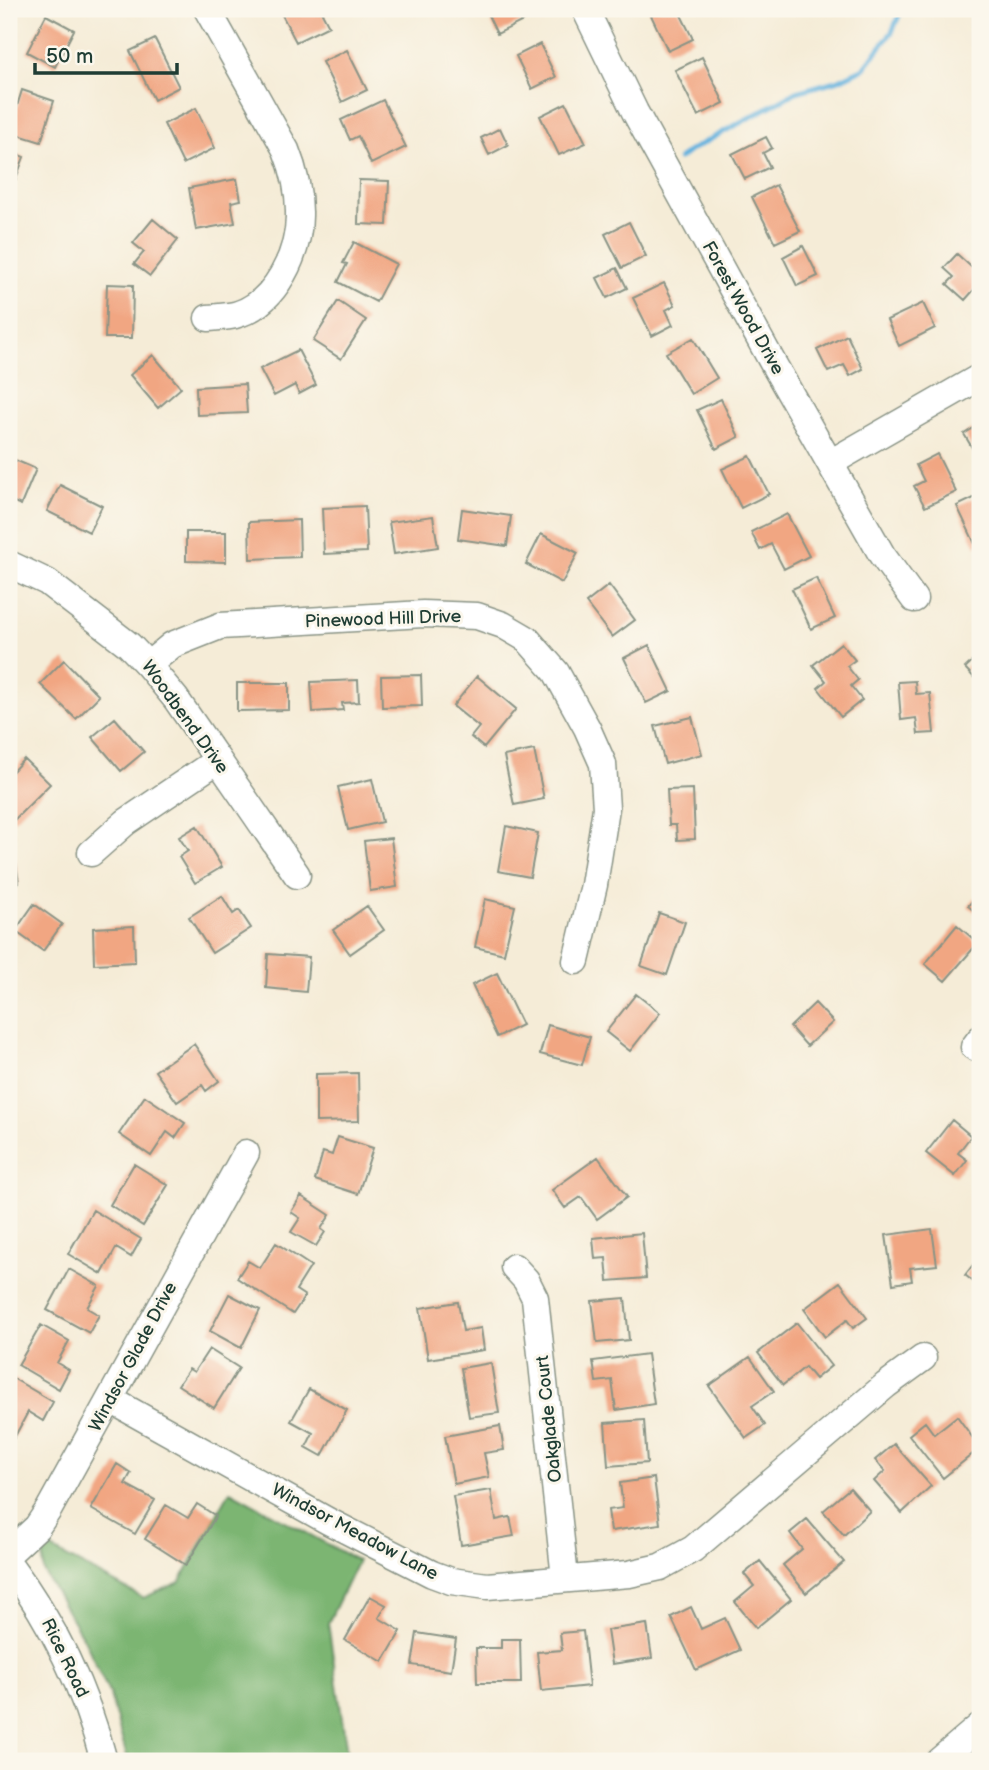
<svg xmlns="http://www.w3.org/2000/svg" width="989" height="1770" font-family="'Balsamiq Sans',sans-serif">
<rect width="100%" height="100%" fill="#fbf7ec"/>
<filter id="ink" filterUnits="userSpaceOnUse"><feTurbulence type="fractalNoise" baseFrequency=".0143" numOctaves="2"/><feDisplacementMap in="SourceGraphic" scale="14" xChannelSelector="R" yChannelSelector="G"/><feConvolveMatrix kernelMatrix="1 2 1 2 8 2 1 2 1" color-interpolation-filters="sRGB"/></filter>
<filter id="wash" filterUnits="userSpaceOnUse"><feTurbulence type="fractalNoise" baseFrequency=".00686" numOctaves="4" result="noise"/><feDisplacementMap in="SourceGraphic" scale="28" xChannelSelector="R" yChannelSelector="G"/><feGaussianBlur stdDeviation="1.57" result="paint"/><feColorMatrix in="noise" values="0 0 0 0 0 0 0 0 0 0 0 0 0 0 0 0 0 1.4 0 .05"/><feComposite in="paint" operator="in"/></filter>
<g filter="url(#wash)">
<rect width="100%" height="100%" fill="#f5ecd7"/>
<path fill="#7bb572" stroke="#4d7953" stroke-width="2" d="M230,1491L358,1561L328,1623L348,1759L328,1761H128L110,1695L85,1641L43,1571L44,1545L143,1598L180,1582Z"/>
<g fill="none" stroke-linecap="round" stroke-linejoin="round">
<path stroke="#63b2de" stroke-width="5" d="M679,159L689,151L796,92L839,80L864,68L892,32L902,9"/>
</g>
<g id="blocks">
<path fill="#f1a682" d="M279,9H320L329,26L296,42Z
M485,9H520L525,20L497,34Z
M648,9H678L693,39L668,51Z
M46,15L74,30L55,67L27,52Z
M155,39L179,87L154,100L130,51Z
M540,44L556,77L532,89L516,56Z
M347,50L367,90L342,102L322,62Z
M702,57L724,103L698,116L675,70Z
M22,90L54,101L41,142L9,132Z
M383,100L406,147L371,164L358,136L350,140L341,120Z
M566,103L586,143L559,155L540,116Z
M196,108L215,148L183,164L164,124Z
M500,128L508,145L489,155L481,138Z
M766,137L772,148L763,153L770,167L745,179L732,154Z
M9,151L24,157L9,197Z
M237,179L241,200L231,202L235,223L196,230L189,188Z
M359,180L389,181L387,225L358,224Z
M776,185L800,231L775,243L752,197Z
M153,219L178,240L150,276L134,264L144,252L133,243Z
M629,222L646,256L622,268L605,234Z
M9,228L15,230L10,251H9Z
M354,242L396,264L376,302L338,282L347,264L343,263Z
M803,246L818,276L797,286L783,257Z
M957,254L980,275V283L965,300L947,284L954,277L944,268Z
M617,268L627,288L607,298L597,278Z
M664,283L675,305L666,310L673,325L652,336L633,298Z
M107,284L133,285L132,338H105Z
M338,301L366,320L341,359L313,341Z
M923,303L935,328L899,346L887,320Z
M847,335L863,369L850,376L844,365L828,372L817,350Z
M693,338L717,378L691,394L666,353Z
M298,350L316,385L299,394L295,385L274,396L260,369Z
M153,355L181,388L158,408L130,375Z
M245,384L247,413L197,415L196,387Z
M721,399L739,437L716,449L697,410Z
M980,424V461L964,434Z
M937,454L956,492L925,507L914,486L924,481L916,465Z
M750,456L769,494L741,508L722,469Z
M15,460L36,469L21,505L9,500V470Z
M60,485L102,506L89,532L47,511Z
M980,495V544L976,546L957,506Z
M365,506L367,552L324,554L322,508Z
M462,509L511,516L507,546L458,539Z
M787,514L809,556L784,569L771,544L760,550L751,532Z
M433,516L438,547L394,554L389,522Z
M299,520L300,557L250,559L249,522Z
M186,532H226V562L186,561Z
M541,534L578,553L562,583L526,564Z
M816,578L835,618L811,629L792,589Z
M609,585L635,620L612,637L586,603Z
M841,643L855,660L847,666L858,680L851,686L862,700L841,717L818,688L826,681L813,665Z
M649,645L671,691L646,703L624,658Z
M980,654V684L965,668Z
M64,660L99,696L76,719L40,684Z
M421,675L422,706L382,707L381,676Z
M477,676L516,709L484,748L471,737L479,727L453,706Z
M358,680L359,702L342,703L343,710L313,712L311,682Z
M915,681L916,694L930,693L934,733L918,734L916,718L901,720L898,682Z
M237,683H289V710L237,711Z
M692,717L702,754L665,764L655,726Z
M115,718L144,752L121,771L92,737Z
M534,750L544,799L514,805L504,756Z
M24,759L50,784L14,820L9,815V775Z
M372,779L382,822L348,830L338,787Z
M693,789L695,839L677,840L676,825H669L667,790Z
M197,826L222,867L195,883L179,857L188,851L179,837Z
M506,826L538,833L530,877L498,871Z
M9,837H12L19,883L9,885Z
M391,838L397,887L370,891L364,841Z
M980,892V916L968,906Z
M222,896L233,914L239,910L251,928L212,953L189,917Z
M485,899L515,906L504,954L475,947Z
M34,904L62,924L43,951L15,931Z
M367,906L384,930L350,954L333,930Z
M659,913L685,922L667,975L641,966Z
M957,925L978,943L945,981L925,964Z
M134,926L135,962L94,964L93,928Z
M268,954L309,957L306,992L266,988Z
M497,973L522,1025L497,1037L472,985Z
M636,994L660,1013L630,1051L606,1032Z
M815,1003L833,1022L807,1046L790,1027Z
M548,1025L590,1037L582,1065L540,1054Z
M194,1044L219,1081L206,1091L202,1085L177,1102L155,1071Z
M358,1073L359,1121L316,1122V1074Z
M145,1096L185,1123L175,1138L167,1132L151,1156L119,1134Z
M952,1120L971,1136L958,1153L967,1160L955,1176L926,1153Z
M338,1137L373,1148L358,1194L315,1180L323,1152L332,1155Z
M598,1157L627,1197L597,1219L581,1197L565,1208L552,1190Z
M134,1164L168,1185L143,1226L110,1205Z
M301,1196L330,1215L321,1229L325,1232L316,1246L291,1232L300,1218L291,1212Z
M93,1210L141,1239L131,1257L116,1248L102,1274L68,1254Z
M932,1229L937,1265L910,1268L912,1281L893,1284L886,1235Z
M642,1233L646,1278L608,1281L606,1258L595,1259L593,1238Z
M276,1243L311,1266L296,1290L305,1296L293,1314L237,1278L248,1261L260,1268Z
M980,1256V1287L965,1275Z
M69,1269L99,1286L87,1308L99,1315L89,1333L47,1310Z
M840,1282L867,1318L853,1328L847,1320L825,1337L804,1309Z
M229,1294L260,1310L241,1348L210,1331Z
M625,1298L629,1340L597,1343L592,1301Z
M458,1302L463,1331L481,1328L484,1350L428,1359L420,1308Z
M797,1323L831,1366L815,1379L805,1367L783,1385L758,1353Z
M41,1325L69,1341L57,1363L69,1370L59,1389L18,1365Z
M209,1349L239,1368L214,1408L178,1385L189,1369L194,1372Z
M647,1354L654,1404L616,1410L612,1380L596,1382L593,1361Z
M750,1357L774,1391L752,1406L765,1425L746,1438L709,1386Z
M491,1363L499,1413L469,1417L461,1368Z
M9,1376L53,1402L43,1421L28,1412L14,1438L9,1435Z
M309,1389L347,1410L322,1456L306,1447L313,1433L291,1421Z
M957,1416L980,1448L943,1478L909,1435L925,1422L934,1434Z
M644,1420L647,1463L608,1466L605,1423Z
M500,1426L504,1450L484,1453L489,1477L454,1484L445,1436Z
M894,1444L931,1486L902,1513L874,1481L885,1471L875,1460Z
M117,1464L131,1473L125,1484L155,1500L135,1534L91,1509Z
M654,1478L660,1524L611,1531L608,1510L623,1508L620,1483Z
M850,1488L870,1511L844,1535L823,1511Z
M491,1490L496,1520L510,1517L514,1536L461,1545L453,1496Z
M197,1504L216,1516L186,1565L145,1539L166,1505L188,1518Z
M807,1519L844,1562L806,1593L783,1565L802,1549L790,1533Z
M760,1561L791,1599L756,1628L735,1602L754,1586L744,1574Z
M370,1596L386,1605L379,1618L401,1631L383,1662L345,1640Z
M691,1607L701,1629L725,1618L740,1650L696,1670L671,1617Z
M647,1624L652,1658L612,1664L607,1630Z
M583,1631L589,1686L541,1691L537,1652L562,1650L560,1633Z
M417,1633L456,1639L451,1671L412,1665Z
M501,1639H520L521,1683H477L476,1648H501Z"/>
</g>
</g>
<g filter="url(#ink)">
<use href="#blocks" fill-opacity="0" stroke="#8a9486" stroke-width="2"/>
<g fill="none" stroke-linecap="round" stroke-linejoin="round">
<g stroke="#8a9486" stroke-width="29">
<path id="minor" d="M207,9L286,150C294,170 299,190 299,212C300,252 276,304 235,315C226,317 217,317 208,318
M585,9L635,112L774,365L882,555L914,599
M830,463L980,377
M9,564L47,582L129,645L148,665L176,699L297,875
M148,665L172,645L220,626L423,614L477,616L503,625L527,639L556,672L587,728L603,764L606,808L594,885L576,961
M91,853L126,822L218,760
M974,1047L980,1039
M514,1267L526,1280L535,1298L565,1578
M111,1400L328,1521L432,1574L451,1581L487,1586L629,1574L660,1567L693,1549L886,1385L923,1358
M9,1553L37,1527L49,1509L246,1153
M9,1564C54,1624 85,1688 104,1761
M939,1761L980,1726"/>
</g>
<use href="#minor" stroke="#fff" stroke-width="26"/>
</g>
</g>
<g text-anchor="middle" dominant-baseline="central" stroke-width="6" stroke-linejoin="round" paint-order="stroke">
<g font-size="18" fill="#1f3d34" stroke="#fbf7ec">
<text transform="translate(743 308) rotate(61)">Forest Wood Drive</text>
<text transform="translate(383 619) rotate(-2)">Pinewood Hill Drive</text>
<text transform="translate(185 717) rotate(54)">Woodbend Drive</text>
<text transform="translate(133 1357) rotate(-62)">Windsor Glade Drive</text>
<text transform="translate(549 1419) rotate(-96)">Oakglade Court</text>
<text transform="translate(355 1532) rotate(28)">Windsor Meadow Lane</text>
<text transform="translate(65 1658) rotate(64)">Rice Road</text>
</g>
</g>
<rect width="989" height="1770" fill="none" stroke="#fbf7ec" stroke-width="35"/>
<path d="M35 63v10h142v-10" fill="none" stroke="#1f3d34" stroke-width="3.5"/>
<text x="46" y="63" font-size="21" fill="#1f3d34" stroke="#fbf7ec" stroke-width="5" paint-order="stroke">50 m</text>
</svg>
